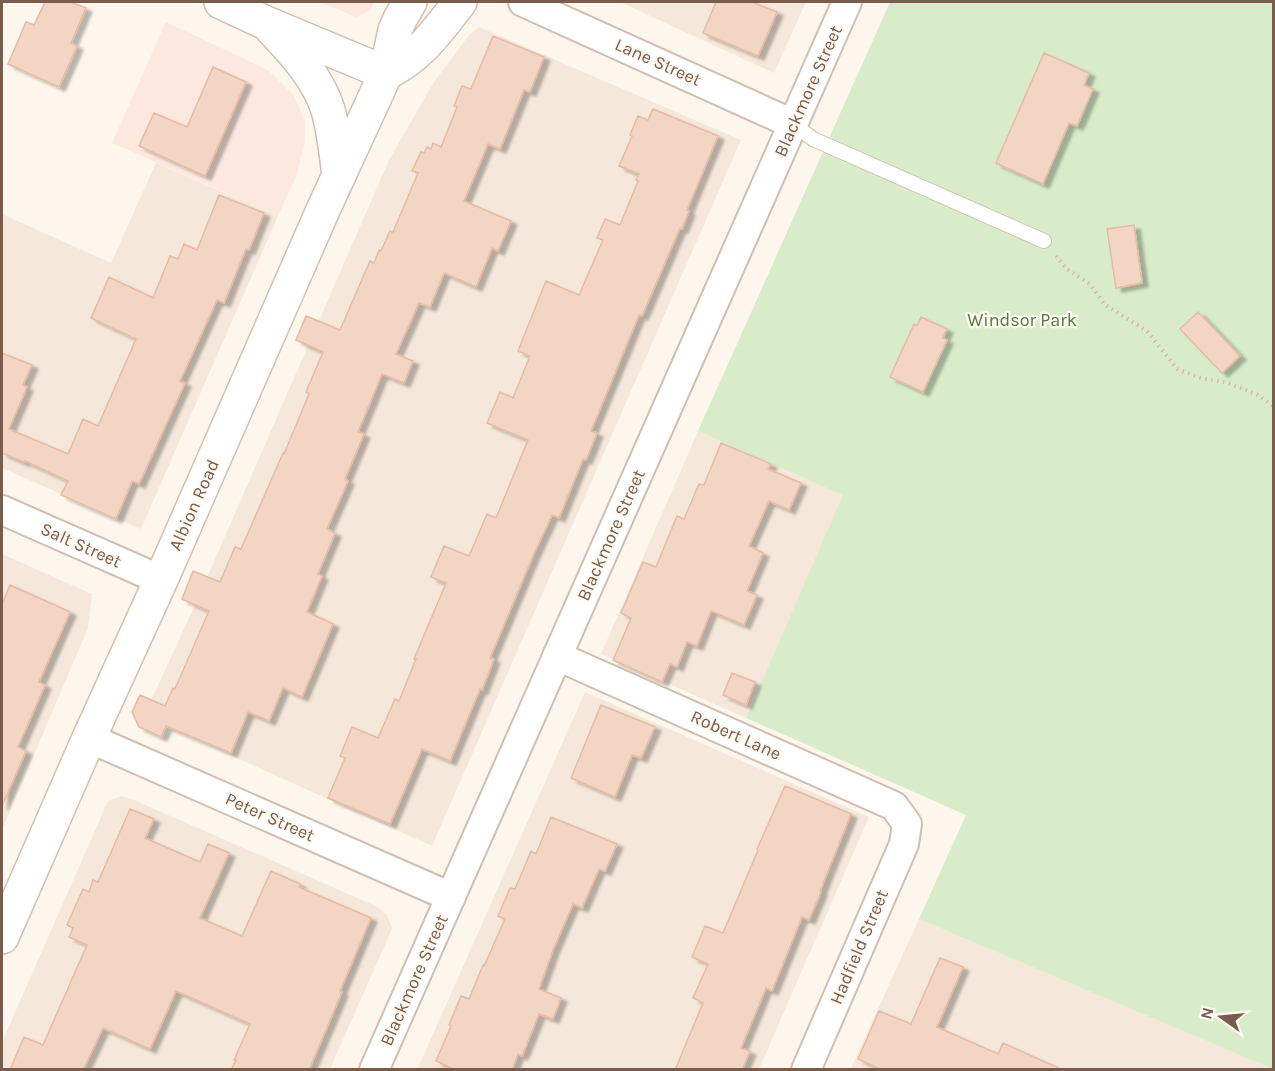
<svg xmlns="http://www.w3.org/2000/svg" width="1275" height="1071" font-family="Karla,sans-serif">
<defs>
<filter id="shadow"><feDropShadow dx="6" dy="4" stdDeviation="1.5" flood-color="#0004"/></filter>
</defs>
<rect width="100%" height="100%" fill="#fdf6ec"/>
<path fill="#f5e8da" d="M620,2H806L774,73Z
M479,27L741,140L432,846L144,716L195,605L389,160L434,82L469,35Z
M156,163L278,216L141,529L2,468V214L111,263Z
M698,431L844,495L746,718L601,654Z
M2,554L92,594L88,628L2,830Z
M585,692L869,817L759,1069L417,1070Z
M121,796L134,800L378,907L387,915L392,928L388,938L330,1069L2,1070V1042L108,801Z
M919,919L1274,1069L1273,1070H850Z"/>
<path fill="#fde8e0" d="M320,2H374L371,10L356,17Z
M166,22L268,70L294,96L305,120V141L296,177L278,216L112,143Z"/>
<path fill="#d8ecc9" d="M890,2H1273V1069L919,919L966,815L746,718L843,495L698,431Z"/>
<path fill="#f3d5c3" stroke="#e6bba3" stroke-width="1.5" filter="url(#shadow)" d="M45,2H70L86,8L71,43L77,46L59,87L8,64L26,22L34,25Z
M716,2H752L777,12L758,56L703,33Z
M493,36L544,57L530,92L524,90L500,149L488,144L464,201L511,221L498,251L492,248L476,287L444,273L430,307L419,303L396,354L413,361L404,383L382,374L358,432L364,434L345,479L348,481L327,529L335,533L318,574L322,576L307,612L333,624L302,697L283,688L269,721L248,712L231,753L166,726L161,737L139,727L132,712L140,695L165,706L173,688L175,689L209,611L182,599L193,571L220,582L235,547L241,549L283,453L284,454L309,394L306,392L323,352L296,340L306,316L340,330L370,261L374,263L379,250L381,251L390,231L393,232L418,173L412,171L421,152L424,153L427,147L431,149L433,143L441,147L457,107L454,106L462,86L471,89Z
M1044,53L1089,73L1084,85L1093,89L1077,126L1069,123L1043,184L996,163Z
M213,67L246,82L205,176L139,146L154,113L187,127Z
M653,109L718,136L687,210L689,211L682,229L680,228L642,316L639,315L591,431L597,433L586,460L583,459L559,518L552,515L533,556L490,658L494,659L482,690L480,689L450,761L422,749L390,824L328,798L345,758L340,756L352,727L378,738L395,699L399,701L416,659H414L446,583L431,577L444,546L469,556L487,514L496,518L528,440L487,423L500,392L513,398L530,356L518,351L546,281L579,295L603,240L597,238L605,219L620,225L638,181L636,180L639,174L619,166L632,136L630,135L638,116L648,120Z
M219,195L264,213L249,250L246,249L224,303L217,300L180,381L185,383L139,484L132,481L116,519L61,495L68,481L25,461L24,462L2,453V353L32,365L23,385L27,387L9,429L68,454L83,419L98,426L136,339L91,318L109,277L153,298L170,256L178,259L184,244L197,250Z
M1134,225L1142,283L1116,288L1107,229Z
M1198,312L1240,356L1222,373L1180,329Z
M921,317L947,329L943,338L947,340L923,392L890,377L914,324L917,326Z
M721,443L771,464L768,469L801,483L789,510L769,501L749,546L763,553L747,591L757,595L744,625L711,611L697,646L687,642L677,667L670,664L662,682L613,660L631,618L621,613L643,562L656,567L677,516L684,519L699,484L704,485Z
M10,585L70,612L39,682L45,685L18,747L26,751L2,806V604Z
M732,673L755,682L746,705L723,695Z
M601,705L655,727L641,758L632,755L615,797L571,778Z
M785,786L851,814L820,891L821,892L809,920L802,917L772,991L766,988L741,1048L750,1051L742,1070H675L703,1003L693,998L708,964L692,957L705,926L723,933L758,850L757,849Z
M130,809L154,819L145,838L200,862L208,844L229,853L200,918L242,936L271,871L300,884L299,887L371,918L340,991L342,992L309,1070H231L236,1060H234L250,1024L176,991L150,1049L103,1028L83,1070H10L24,1037L43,1045L87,945L69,937L73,928L67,925L83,889L89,892L93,880L98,882Z
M551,817L617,844L605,871L599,869L582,908L573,904L553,950L539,989L561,998L553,1019L539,1014L522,1056L518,1054L512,1070H455L436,1061L451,1026L449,1025L461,996L469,999L483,965L484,966L505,919L498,916L510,888L515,889L531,851L536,854Z
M940,958L963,967L937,1027L998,1054L1003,1043L1063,1070H882L858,1059L879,1011L911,1024Z"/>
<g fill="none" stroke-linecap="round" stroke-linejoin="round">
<g stroke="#d1beb0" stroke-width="16">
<path id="service" d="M793,124L813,139L1044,241"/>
</g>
<g stroke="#d1beb0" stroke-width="32">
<path id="minor" d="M523,2L793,124
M2,510L161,580
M557,656L894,806L907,824L904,844L806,1070
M89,738L451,897
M374,1070L847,2"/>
</g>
<g stroke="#d1beb0" stroke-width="36">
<path id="tertiary" d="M221,2L266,23L386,73
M271,28C294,52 318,78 328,110C334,131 336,153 339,175"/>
</g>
<g stroke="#d6c0b0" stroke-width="36">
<path id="secondary" d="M386,73C422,55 436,32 460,2
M2,937L89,738L161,580L323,210L386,73L395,30L400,19L410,2"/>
</g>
<path stroke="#d9b8a5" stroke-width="4" stroke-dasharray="1.5 4.5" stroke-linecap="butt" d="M1056,256L1067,269L1090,284L1104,304L1147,331L1177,369L1201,378L1228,383L1258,395L1274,407"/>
<use href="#service" stroke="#fff" stroke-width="14"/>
<use href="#minor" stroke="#fff" stroke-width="28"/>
<use href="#tertiary" stroke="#fff" stroke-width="33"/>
<use href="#secondary" stroke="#fff" stroke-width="33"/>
</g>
<g text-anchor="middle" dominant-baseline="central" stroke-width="4.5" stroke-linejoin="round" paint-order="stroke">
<g font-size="18" fill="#7a5c4d" stroke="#fffaf3">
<text transform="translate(658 62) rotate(24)">Lane Street</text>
<text transform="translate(808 91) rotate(-66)">Blackmore Street</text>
<text transform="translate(194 505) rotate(-66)">Albion Road</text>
<text transform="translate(611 535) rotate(-66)">Blackmore Street</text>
<text transform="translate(81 545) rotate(24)">Salt Street</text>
<text transform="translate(736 735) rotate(24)">Robert Lane</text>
<text transform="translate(270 817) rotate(24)">Peter Street</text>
<text transform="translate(859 947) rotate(-67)">Hadfield Street</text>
<text transform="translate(414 980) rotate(-66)">Blackmore Street</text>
</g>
<g font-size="18" fill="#537a41" stroke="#fffaf3">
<text x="1022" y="320">Windsor Park</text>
</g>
</g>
<rect width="1275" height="1071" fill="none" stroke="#7a5c4d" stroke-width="6"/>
<g transform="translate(1221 1017) rotate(285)" stroke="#fffaf3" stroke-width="4.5" paint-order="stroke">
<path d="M0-4.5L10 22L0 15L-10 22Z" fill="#7a5c4d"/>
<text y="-9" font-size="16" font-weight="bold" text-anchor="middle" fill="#7a5c4d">N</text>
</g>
</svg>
